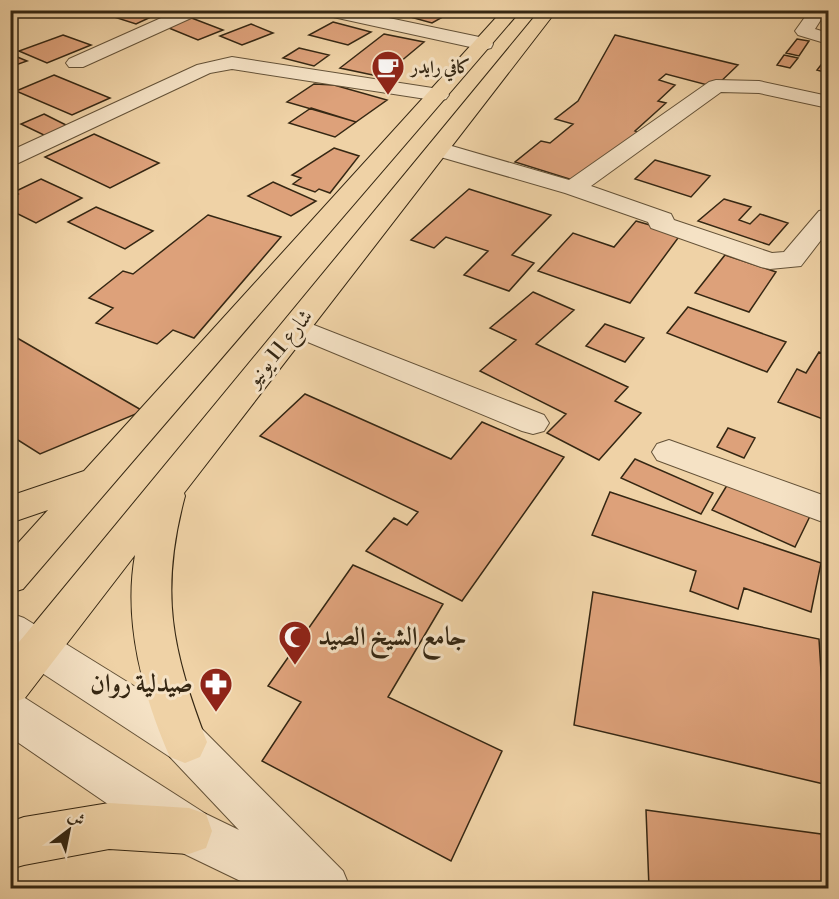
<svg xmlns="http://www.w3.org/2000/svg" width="839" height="899" font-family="'Libre Bodoni',Amiri,serif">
<rect width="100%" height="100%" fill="#efd2a6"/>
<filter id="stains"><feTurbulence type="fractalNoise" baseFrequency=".00333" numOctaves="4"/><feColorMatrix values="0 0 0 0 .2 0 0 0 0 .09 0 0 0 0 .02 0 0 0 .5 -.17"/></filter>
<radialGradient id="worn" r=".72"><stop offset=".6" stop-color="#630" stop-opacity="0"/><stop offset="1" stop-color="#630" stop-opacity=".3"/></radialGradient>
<path fill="#dda17a" stroke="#352713" stroke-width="1.5" d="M131,10H166L136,24L114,17Z
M385,10H441L450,13L432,23Z
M687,10H729L723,17Z
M189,17L223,30L198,40L164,26Z
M333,22L371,32L348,45L309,35Z
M251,24L273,33L242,45L220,36Z
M384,34L424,42L382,77L340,68Z
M63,35L91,45L47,63L19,51Z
M615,35L738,65L715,87L666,74L659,80L675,85L658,101L666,103L635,131L644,134L579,182L515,162L541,141L550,143L573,124L555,119L578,101Z
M797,39L809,41L799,56L786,53Z
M299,48L329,55L314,66L283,58Z
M10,54L27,61L10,67Z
M784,55L798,58L790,68L777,65Z
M828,56V73L817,70Z
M54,75L110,98L72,115L16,91Z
M314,84L334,85L387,100L356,122L287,102Z
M311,108L356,122L335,137L289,123Z
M44,114L72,128L50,138L21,124Z
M94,134L159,163L110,188L45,157Z
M334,148L359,156L330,193L319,189L315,192L293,184L301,178L292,175Z
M655,160L710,176L691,197L635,179Z
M41,179L82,198L36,223L10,210V198L18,194L14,192Z
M273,182L316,201L291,216L248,196Z
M469,189L551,215L512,255L534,263L509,291L464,275L488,251L446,237L434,248L411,240Z
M724,199L751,207L739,220L750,224L760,214L788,223L769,245L698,221Z
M96,207L153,231L125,249L68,222Z
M208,215L281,237L194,338L173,330L157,344L96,323L113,308L89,298L123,271L133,274Z
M636,221L681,234L630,303L538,271L573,233L614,247Z
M725,255L776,272L749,312L695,293Z
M533,292L574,310L536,344L628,387L615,401L641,413L599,460L547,433L566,414L480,371L516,340L490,328Z
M688,307L786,342L767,372L667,333Z
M605,324L644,338L625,362L586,346Z
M12,335L143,411L40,454L10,435Z
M819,352L828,356V421L778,402L797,369L806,373Z
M305,394L451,459L482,422L564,457L462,601L366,551L394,518L407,525L418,512L260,436Z
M728,428L755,438L744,458L717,447Z
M635,459L713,493L701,514L621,478Z
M729,482L813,510L795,547L712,510Z
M610,492L821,563L811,612L744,588L738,609L690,591L696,571L592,535Z
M353,565L443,604L388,697L502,751L451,861L262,761L301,702L268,686Z
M593,592L819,639L828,785L574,725Z
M646,810L821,834L828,888H649Z"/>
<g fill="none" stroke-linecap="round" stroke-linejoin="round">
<g stroke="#645238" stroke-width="2">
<path id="minor" d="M179,10H202L200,14L83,67H69L66,63L69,59Z
M233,10H286C278,19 241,19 233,10Z
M316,10H351L484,38L491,40L493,44L491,48L484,50L324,15Z
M810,10H827L815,29L828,33V44L798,35L795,31Z
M232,57L439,89L446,91L449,95L446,99L439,101L232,69L210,73L10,167V151L197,65Z
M716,80L759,81L828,96V108L759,93L721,92L591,186L671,214L674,220L772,253L784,252L819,211L828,209V231L801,266L770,269L761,267L651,228L648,222L565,193L430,154L427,149L430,144L438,142L569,180L709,82Z
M296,318L544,415L549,423L544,431L533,434L522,431L286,333L282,327L286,321Z
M669,440L828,497V524L657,460L652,452L657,444Z
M10,613L24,618L200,727L343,871L350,888H255L172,848L10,737V693L25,698L206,814L239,830L170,757L10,652Z"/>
</g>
<g stroke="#352713" stroke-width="2">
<path id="highway" d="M503,10H521L23,589L10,593V552L48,510L10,523V496L84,471Z
M540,10H557L184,493L185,496C159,593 172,650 207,742L200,757L185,763L170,757C143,696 123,622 135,555L25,698L10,704V653Z
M109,803L189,808L206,814L212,831L206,848L189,854L109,849L24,865L10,869V822L24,817Z"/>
</g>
<use href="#minor" fill="#f5e2c5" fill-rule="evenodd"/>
<use href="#highway" fill="#efd2a6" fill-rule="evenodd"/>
</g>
<defs>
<g id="cafe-pin" transform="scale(1.725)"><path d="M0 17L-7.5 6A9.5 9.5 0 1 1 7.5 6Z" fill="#8f2418" stroke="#f5e2c5"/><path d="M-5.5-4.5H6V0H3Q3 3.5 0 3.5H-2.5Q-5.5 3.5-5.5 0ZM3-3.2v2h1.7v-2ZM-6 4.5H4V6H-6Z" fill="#fff"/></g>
<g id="mosque-pin" transform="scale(1.725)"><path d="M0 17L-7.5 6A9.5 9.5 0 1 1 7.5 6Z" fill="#8f2418" stroke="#f5e2c5"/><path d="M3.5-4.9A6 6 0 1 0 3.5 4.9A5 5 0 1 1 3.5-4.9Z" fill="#fff"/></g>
<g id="pharmacy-pin" transform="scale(1.725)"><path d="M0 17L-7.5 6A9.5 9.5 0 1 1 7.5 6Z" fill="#8f2418" stroke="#f5e2c5"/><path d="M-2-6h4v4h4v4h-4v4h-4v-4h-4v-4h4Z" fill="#fff"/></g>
</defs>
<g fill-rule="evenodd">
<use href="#cafe-pin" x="388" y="67"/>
<use href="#mosque-pin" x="295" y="637"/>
<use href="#pharmacy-pin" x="216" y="684"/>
</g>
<g text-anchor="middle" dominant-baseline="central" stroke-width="6" stroke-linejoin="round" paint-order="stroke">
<g font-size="18" font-weight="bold" fill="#352713" stroke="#f5e2c5" text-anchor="start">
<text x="411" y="67">كافي رايدر</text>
</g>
<g font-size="21" fill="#352713" stroke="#f5e2c5">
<text transform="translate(280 348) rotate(-51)">شارع 11 يونيو</text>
</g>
<g font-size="26" font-weight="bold" fill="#352713" stroke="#f5e2c5" text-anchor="start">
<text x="318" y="637">جامع الشيخ الصيد</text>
<text x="193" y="684" text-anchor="end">صيدلية روان</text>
</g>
</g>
<rect width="839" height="899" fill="none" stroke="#efd2a6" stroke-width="36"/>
<rect x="12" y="12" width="815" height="875" fill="none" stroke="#352713" stroke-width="3"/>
<rect x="18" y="18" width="803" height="863" fill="none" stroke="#352713" stroke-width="1.5"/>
<g transform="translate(69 830) rotate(32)" stroke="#f5e2c5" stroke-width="4.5" paint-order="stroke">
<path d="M0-4.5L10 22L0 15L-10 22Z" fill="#352713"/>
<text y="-9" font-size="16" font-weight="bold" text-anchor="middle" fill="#352713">ش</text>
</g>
<rect width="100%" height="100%" filter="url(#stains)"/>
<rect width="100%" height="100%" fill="url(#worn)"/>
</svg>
